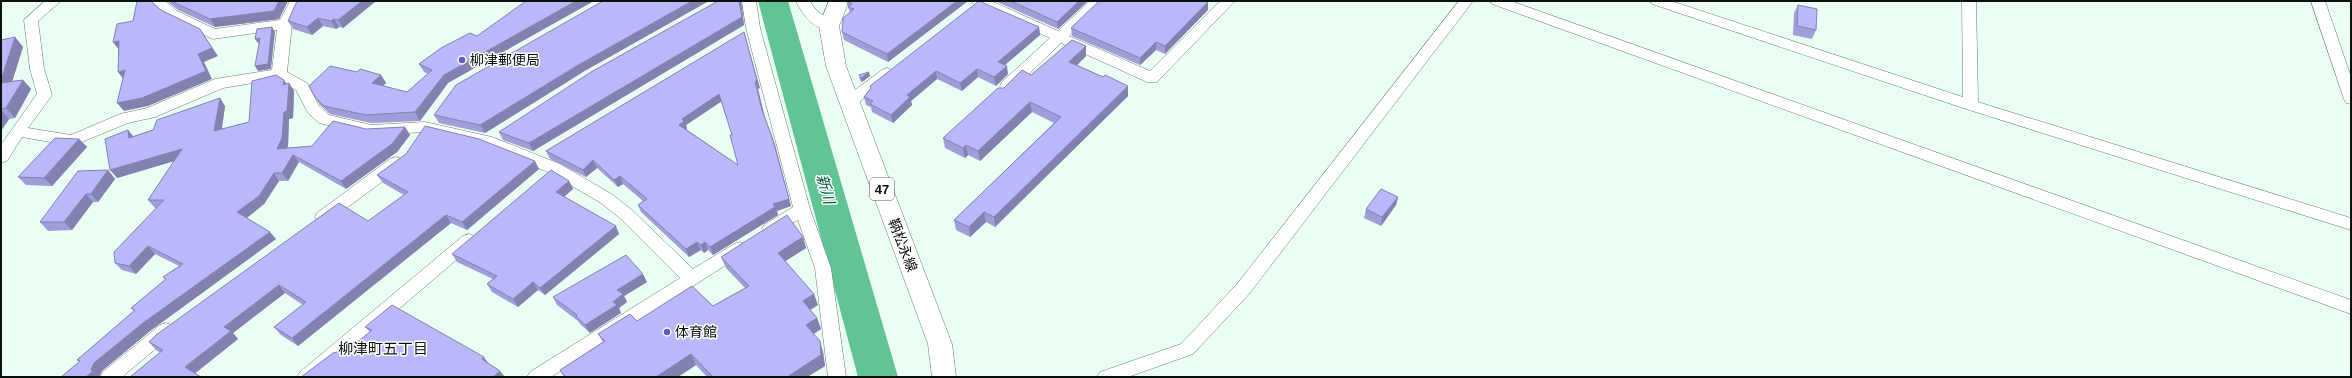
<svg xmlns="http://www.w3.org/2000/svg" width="2352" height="378" font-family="Helvetica,'Noto Sans JP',sans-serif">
<rect width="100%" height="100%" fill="#eafef3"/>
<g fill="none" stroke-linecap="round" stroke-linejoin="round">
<path fill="#60c494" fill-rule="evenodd" d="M758,1H788L898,377H858Z"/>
<g stroke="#647a6e" stroke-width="1">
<path id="street" d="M45,1H61L38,21L44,69L52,95L28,128L71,135L120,114L147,108L215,79L272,70L277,30L213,39L167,17L149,1H165L177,11L215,29L280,20L290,1H304L292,24L287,72L307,83L319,106L329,115L371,125L425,122L492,137L560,164L613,195L633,211L693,269L734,244L740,242L746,244L748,248L746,252L551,377H527L530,372L680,278L621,219L601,203L548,172L484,146L425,132L371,135L319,123L308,113L296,90L277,79L223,88L155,117L128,123L72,146L22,137L7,161L1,163V145L37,94L30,69L24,20Z
M742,1H756L760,28L810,209L831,268L846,377H828L815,268L798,220L770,235L764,233L762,229L764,225L793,207L746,28Z
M796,1H810C818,17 830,16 836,26L834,29C817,34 802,15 796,1Z
M972,1H991L1058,31L1090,1H1105L1069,36L1150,71L1220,1H1235L1157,82H1147L1061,43L1012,90H1002L1000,86L1002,82L1050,38L974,4Z
M1459,1H1473L1249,294L1193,354L1128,377H1097L1100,372L1181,344L1237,284Z
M1490,1H1511L2351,300V314L1492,4Z
M1650,1H1671L1963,97L1962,1H1976L1978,102L2351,218V230L1966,109L1652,4Z
M2311,1H2325L2351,77V104L2346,103L2344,99Z
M887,68L892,70L894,73L892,76L854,106H844L841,102L844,98L882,70Z
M396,157L402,159L404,163L402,167L329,221L323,223L317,221L315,217L317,213L390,159Z
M469,234L475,236L477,240L475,244L319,377H297L300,372L463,236Z
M166,323L172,325L175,330L172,335L122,377H100L103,372L160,325Z"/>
</g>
<g stroke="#647a6e" stroke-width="1">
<path id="primary" d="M829,1H849L839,26L846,66L952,344L956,377H932L928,344L826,66L819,26Z"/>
</g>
<use href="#street" fill="#fff" fill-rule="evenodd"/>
<use href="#primary" fill="#fff" fill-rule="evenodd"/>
</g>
<path fill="#9f9ed8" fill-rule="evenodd" d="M167,1H288L279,19L215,27L178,10Z
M376,1L343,28L339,27L336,29L323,26L312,35L293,29L288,21Z
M718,1H741L744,25L533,151L503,140L499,132Z
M846,1H898L900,2V1H968L888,62L844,40L842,32L850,13Z
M995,1H1088L1058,29Z
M1208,2V10L1165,54L1156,50L1140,65L1072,36L1071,28Z
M1798,5L1816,30L1812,39L1793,35L1794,13Z
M1039,27L1040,35L1005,65L1008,74L996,86L978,77L962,91L937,79L911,101L912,105L893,123L872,112L871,107L866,105L864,97L870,89V86Z
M15,37L23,47L12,81L23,80L31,89L15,118L9,119L1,131V40Z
M1086,46V56L1077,65L1103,77L1128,86V96L995,227L986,222L970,237L956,230L954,220L1054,123L1032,112L980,161L968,155L965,158L945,148L943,138L1004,88L1031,75Z
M441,48L448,83L420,121L371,123L330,114L320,105L315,97L357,72L381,75L386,83L383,86L407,92L428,74L424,72L419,64Z
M583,72L485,133L439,123L434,115Z
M859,75L870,76L862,82L860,80Z
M289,83L294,91L293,118L289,119L288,146L287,148L312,146L366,129L405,127L410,135L397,152L346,189L299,162L288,181H279L264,204L247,218L276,239L150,331L102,371L99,377L77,360L134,311L131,308L166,280L163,277L179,266L155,254L136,274L122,270L115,263L157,208H155L148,200L174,161L117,178L128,130L134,137L225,106L222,129L249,122L286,84Z
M760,88L758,89L764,115L775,144L791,206L777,211L778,215L713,255L708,250L704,253L701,250L689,257L641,212L638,205L643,201L623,184L618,187L597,168L586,177L550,159L546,151ZM722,101L732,135L738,165L686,129H687L686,125Z
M79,139L87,147L52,186L26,185L18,177Z
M539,169L467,230L451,223L298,346L281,335L274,327L303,305L285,293L233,333L238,339L195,373L156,350L149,342L368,221L404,195L383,183L377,175Z
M108,170L115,179L98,202H93L72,230L48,231L40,222Z
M569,181L573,189L564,197L619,234L545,295L538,290L518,307L492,292L487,284L493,279L457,262L452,254Z
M1398,197L1396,205L1381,226L1364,218L1366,209Z
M803,237L806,248L785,261L818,305L810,310L817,318L821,329L814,334L823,352L825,366L807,377H707L696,365L678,377H564L560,370L603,342L598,334L637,321L713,306L745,288L726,268L721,257Z
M647,282L624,296L627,302L619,308L621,313L590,333L580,324L578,321L557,305L553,297Z
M365,327L487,362L342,355L370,332Z"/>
<path fill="#8281b0" d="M279,1H288L279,19L215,27L210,19Z
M362,1H376L343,28L338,20Z
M576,1H594L448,83L420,121L415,112L444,75Z
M692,1H709L583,72L485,133L480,125L580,64Z
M739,1H741L744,25L533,151L529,143Z
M957,1H968L888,62L887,54Z
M1079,1H1088L1058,29L1057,22Z
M1208,2V10L1165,54V46Z
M318,18L323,26L312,35L307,27Z
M334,19L339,27L336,29L331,21Z
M272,27L275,32L271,69L258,71L255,66Z
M1039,27L1040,35L999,70L998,62Z
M200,29L218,56L204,62L212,79L148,106L124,111L117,103L198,54Z
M744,32L760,88L758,89L765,118L762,110Z
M15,37L23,47L9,92L1,84V81Z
M260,38L263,42L258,43L255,39Z
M119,41V50L113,42Z
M1156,42V50L1140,65V58Z
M1086,46V56L1070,72L1069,62Z
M1007,66L1008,74L996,86L994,77Z
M977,69L978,77L962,91L960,83Z
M125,70L124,80L118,72Z
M936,71L937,79L911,101L912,105L893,123L891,115L907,95Z
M869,72L870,76L862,82L861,78Z
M381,75L386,83L377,91L372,83Z
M23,80L31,89L15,118L6,108Z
M284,80L289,87V83L294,91L293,118L289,119L288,146L283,156L277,149Z
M1128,86V96L995,227L994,217Z
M719,94L722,101L686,125L687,129L682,132L679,125L682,119Z
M220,98L225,106L220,139L214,131Z
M1030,102L1032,112L980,161L978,151Z
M1,110L9,119L1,131Z
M405,127L410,135L397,152L346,189L341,181Z
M128,130L134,138H129Z
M772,137L791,206L777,211L778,215L713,255L710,247L773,204Z
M79,139L87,147L52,186L44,178Z
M966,145L968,155L965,158L963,148Z
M182,149L188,157L117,178L110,170Z
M293,155L299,162L288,181L282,173Z
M593,160L597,168L586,177L583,170Z
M535,161L539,169L467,230L462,222Z
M108,170L115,179L98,202L91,194Z
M274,173L279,181L264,204L244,220L237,212Z
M620,176L623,184L618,187L614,180Z
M569,181L573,189L560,200L556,192Z
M86,194L93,202L72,230L64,222Z
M1398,197L1396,205L1381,226L1382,217Z
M984,212L986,222L970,237L969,227Z
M446,215L451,223L298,346L292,338Z
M616,226L619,234L545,295L540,288Z
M270,232L276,239L150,331L102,371L99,377H86L94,363L143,323Z
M803,237L806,248L781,264L778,253Z
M697,242L701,250L689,257L686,249Z
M705,242L708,250L704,253L701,245Z
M148,246L155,254L136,274L129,266Z
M643,274L647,282L624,296L627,302L619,308L621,313L590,333L585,325L617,290Z
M533,282L538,290L518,307L513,299Z
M279,285L285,293L233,333L238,339L193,375L185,367L224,327Z
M814,294L818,305L807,312L803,301Z
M817,318L821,329L810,336L806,325Z
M820,341L823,352L825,366L807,377H787Z
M691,354L696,365L678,377H656Z
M484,357L489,365L482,359Z
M500,371L505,377H493Z"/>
<path fill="#b9b8fb" stroke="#8281b0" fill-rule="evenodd" d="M137,1H151L161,10L200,29L212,48L198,54L206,71L142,98L117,103L125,70L118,72L119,41L113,42L117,24L133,21Z
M171,1H279L274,11L210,19Z
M297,1H362L338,20L334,19L331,21L318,18L307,27L288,21Z
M526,1H576L444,75L415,112L366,115L324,106L315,97L309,86L330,66L357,72L360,69L381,75L372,83L407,92L432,70L419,64L441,48L470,33L477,36Z
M603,1H692L580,64L480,125L434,115L456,85Z
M718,1H739L742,17L529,143L499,132L591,72Z
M847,1H898L900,2V1H957L887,54L842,32L843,18L854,9L848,7L852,4Z
M979,1L1039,27L998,62L1007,66L994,77L977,69L960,83L936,71L907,95L910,97L891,115L870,104L873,101L864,97L871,88L870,86Z
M1011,1H1079L1057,22Z
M1099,1H1207L1208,2L1165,46L1156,42L1140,58L1071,28Z
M1798,5L1817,9L1816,30L1797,26Z
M272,27L268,64L255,66L260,38L255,39L257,29Z
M744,32L757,80L755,82L762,110L772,137L789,199L773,204L775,207L710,247L705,242L701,245L697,242L686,249L638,205L647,199L620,176L614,180L593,160L583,170L546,151ZM719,94L732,135H730L738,165L679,125L684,121L682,119Z
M15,37L1,81V40Z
M1072,40L1086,46L1069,62L1103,77L1105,75L1128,86L994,217L984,212L969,227L954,220L1061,117L1030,102L978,151L966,145L963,148L943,138L998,88H1004L1022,70L1031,75Z
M869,72L861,78L859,75Z
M276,75L284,80L283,85L289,83L287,111L284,112L282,138L277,149L312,146L333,121L366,129L405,127L392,144L341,181L293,155L282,173H274L259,196L237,212L270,232L143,323L94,363L91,370L93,371L86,377H61L80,361L77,360L135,310L131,308L166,279L163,277L183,264L148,246L129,266L115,263L114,252L164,200H148L182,149L110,170L105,139L128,130L129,138L153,130L157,120L220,98L214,131L249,122L252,81Z
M23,80L6,108L1,109V83Z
M425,126L479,139L535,161L462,222L446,215L292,338L274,327L306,302L279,285L224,327L231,331L185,367L201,377H130L163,350L149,342L156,335L339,203L368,221L408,192L377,175L406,154Z
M55,138L79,139L44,178L18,177Z
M108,170L91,194H86L64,222H40L78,171Z
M551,170L569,181L556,192L616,226L540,288L533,282L513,299L487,284L497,276L452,254Z
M1381,189L1398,197L1382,217L1366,209Z
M787,215L803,237L778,253L814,294L803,301L817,318L806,325L820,341L821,355L787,377H713L691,354L656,377H566L560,370L605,341L598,334L630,314L637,321L692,286L713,306L749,286L721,257Z
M626,255L643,274L617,290L623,294L613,302L617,305L585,325L576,316L577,315L553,297Z
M392,305L484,357L482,359L500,371L493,377H301L333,353L337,352L342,355L372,330L365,327Z"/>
<g fill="#6757d0" stroke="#fff" stroke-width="1.5">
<circle cx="462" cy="60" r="4"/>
<circle cx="667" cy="332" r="4"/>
</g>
<g text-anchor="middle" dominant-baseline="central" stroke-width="3" stroke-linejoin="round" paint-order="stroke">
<rect fill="#fff" stroke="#525855" stroke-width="1" x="870" y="178" width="24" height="22" rx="3"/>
<g font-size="13" font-weight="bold" fill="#08110c">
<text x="882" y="189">47</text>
</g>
<g font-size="14" fill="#08110c" stroke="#fff" text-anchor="start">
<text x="470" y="60">柳津郵便局</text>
<text x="675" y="332">体育館</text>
</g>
<g font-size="14" fill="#08110c" stroke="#fff">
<text transform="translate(903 245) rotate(69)">鞆松永線</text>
</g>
<g font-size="15" font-style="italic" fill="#025638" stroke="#fff">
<text transform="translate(826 189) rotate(74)">新川</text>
</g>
<g font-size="15" fill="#08110c" stroke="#fff">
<text x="383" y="348">柳津町五丁目</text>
</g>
</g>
<rect width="2352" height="378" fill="none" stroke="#08110c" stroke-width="4"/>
</svg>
